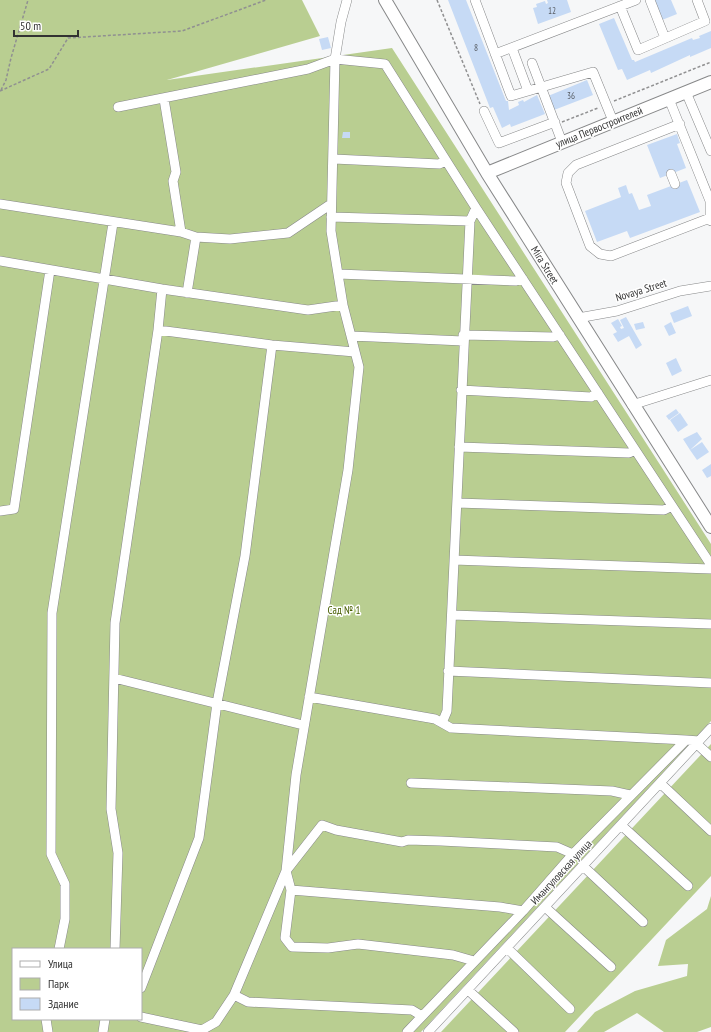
<svg xmlns="http://www.w3.org/2000/svg" width="711" height="1032" font-family="'PT Sans Narrow',sans-serif">
<rect width="100%" height="100%" fill="#f6f7f8"/>
<path fill="#b9ce91" fill-rule="evenodd" d="M0,0H302L320,36L167,80L392,48L711,544V721L421,1032H0ZM13,949H141V1019H13Z
M711,744V876L565,1032H441Z
M711,896V1027L697,1032H664L637,1013L604,1032H577L595,1012L635,991L687,976L688,964L658,966L666,940L707,909Z"/>
<path fill="#c6daf5" d="M448,0H466L506,101H508L509,110L519,105L518,102L523,100L524,102L537,95L545,114L511,127L510,124L502,128L493,107L490,108Z
M547,0H567L571,12L538,24L533,8L537,7L536,4L545,1L546,4L548,3Z
M654,0H671L677,14L662,20Z
M614,18L632,60H634L635,62L692,38L693,40L700,38L699,36L711,31V48L690,57V55L651,73L650,70L627,80L622,69L618,70L599,24Z
M328,37L331,48L322,50L319,39Z
M587,80L593,95L554,110L548,96Z
M343,132H350V138H342Z
M677,134L680,143L677,144L686,168L660,178L647,145Z
M687,180L700,212L630,238L627,231L597,242L585,211L621,197L618,188L626,185L629,194L632,193L639,210L651,206L647,195Z
M688,306L692,316L674,323L670,313Z
M626,317L642,345L636,349L629,336L618,342L613,334L617,332L611,323L618,319L622,326L620,327L621,329L624,328L620,320Z
M643,322L645,328L636,330L634,324Z
M671,322L676,333L669,336L664,326Z
M676,358L682,371L672,376L666,363Z
M676,409L679,413L669,420L666,416Z
M680,413L688,425L678,432L670,420Z
M697,432L702,439L690,450L683,439Z
M702,442L709,452L697,460L690,450Z
M711,464V476L707,478L702,470Z"/>
<g fill="none" stroke-linecap="round" stroke-linejoin="round">
<g stroke="#878889" stroke-width="10">
<path id="minor" d="M475,0L511,96L593,72L613,121
M650,0L665,38
M620,6L638,50L705,21L697,0
M512,48L528,91
M495,54L636,0
M532,63L562,142
M686,92L711,151
M164,99L176,172L173,181L181,232
M669,99L710,201V218
M118,107L308,69L335,59L385,64L476,208L711,565
M484,111L499,143L555,122
M680,124L576,165L568,173L566,183L590,246L600,254L611,256L710,218L711,221
M334,159L439,164L446,161
M671,174L675,184
M0,204L181,232L196,237L230,239L288,233L331,204
M331,217L470,221
M0,261L162,289L308,310L343,305
M338,274L516,281L523,279
M187,293L196,237
M578,318L617,311L680,291L711,286
M158,330L272,345L355,352
M463,335L553,337L560,335
M351,336L463,341
M461,390L591,397L598,393
M632,405L711,380
M459,447L629,453L635,450
M457,503L664,510L672,506
M0,511L14,509L50,270
M454,560L711,569
M452,615L711,624
M448,671L711,683
M114,678L303,725
M309,697L435,719L451,728L686,740
M442,723L447,711L470,221L476,208
M697,744L711,757
M411,783L612,791L630,795
M660,783L711,831
M621,825L688,886
M583,866L643,922
M291,890L500,907L523,911
M545,907L611,967
M507,948L570,1009
M59,949L65,919V884L51,854L52,613L113,223
M115,949L118,853L111,809L115,623L158,330L162,289
M474,961L453,955L358,944L328,948L292,947L285,938L291,890L286,871L322,825L336,830L402,842L408,840L441,841L557,847L573,854
M141,988L199,838L217,703L245,556L272,345
M468,990L514,1032
M234,995L248,1002L412,1010L422,1016
M141,1017L202,1030L216,1022L234,995L286,871L296,775L348,470L359,367L343,305L331,231L335,59L341,22L347,0
M46,1019L48,1032
M103,1032L105,1019
M407,1032L523,911L573,854L686,740L699,741
M428,1032L711,728"/>
</g>
<g stroke="#878889" stroke-width="14">
<path id="major" d="M385,0L487,173L711,527
M487,173L711,82"/>
</g>
<path stroke="#909091" stroke-width="1.5" stroke-dasharray="3 2" stroke-linecap="butt" d="M437,0L480,104
M1,90L6,80L11,58L28,0
M0,91L49,69L68,38L182,31L266,0
M614,101L711,62
M562,122L598,108"/>
<use href="#minor" stroke="#fff" stroke-width="9"/>
<use href="#major" stroke="#fff" stroke-width="12"/>
</g>
<g text-anchor="middle" dominant-baseline="central" stroke-width="3" stroke-linejoin="round" paint-order="stroke">
<g font-size="9" fill="#575c63">
<text x="552" y="10">12</text>
<text x="476" y="47">8</text>
<text x="571" y="95">36</text>
</g>
<g font-size="11" fill="#323232" stroke="#fff">
<text transform="translate(599 127) rotate(-22)">улица Первостроителей</text>
<text transform="translate(545 265) rotate(58)">Mira Street</text>
<text transform="translate(641 290) rotate(-17)">Novaya Street</text>
<text transform="translate(561 872) rotate(-47)">Имангуловская улица</text>
</g>
<g font-size="11" fill="#485e00" stroke="#fff">
<text x="344" y="610">Сад № 1</text>
</g>
</g>
<rect x="12" y="948" width="130" height="72" fill="#ffffff" stroke="#adadad"/>
<rect x="20" y="961" width="20" height="6" fill="#ffffff" stroke="#adadad"/>
<text x="48" y="968" font-size="12" fill="#323232">Улица</text>
<rect x="20" y="978" width="20" height="12" fill="#b9ce91" stroke="#adadad"/>
<text x="48" y="988" font-size="12" fill="#323232">Парк</text>
<rect x="20" y="998" width="20" height="12" fill="#c6daf5" stroke="#adadad"/>
<text x="48" y="1008" font-size="12" fill="#323232">Здание</text>
<path d="M14 30v6h64v-6" fill="none" stroke="#323232" stroke-width="2"/>
<text x="20" y="30" font-size="12" fill="#323232" stroke="#ffffff" stroke-width="3" paint-order="stroke">50 m</text>
</svg>
